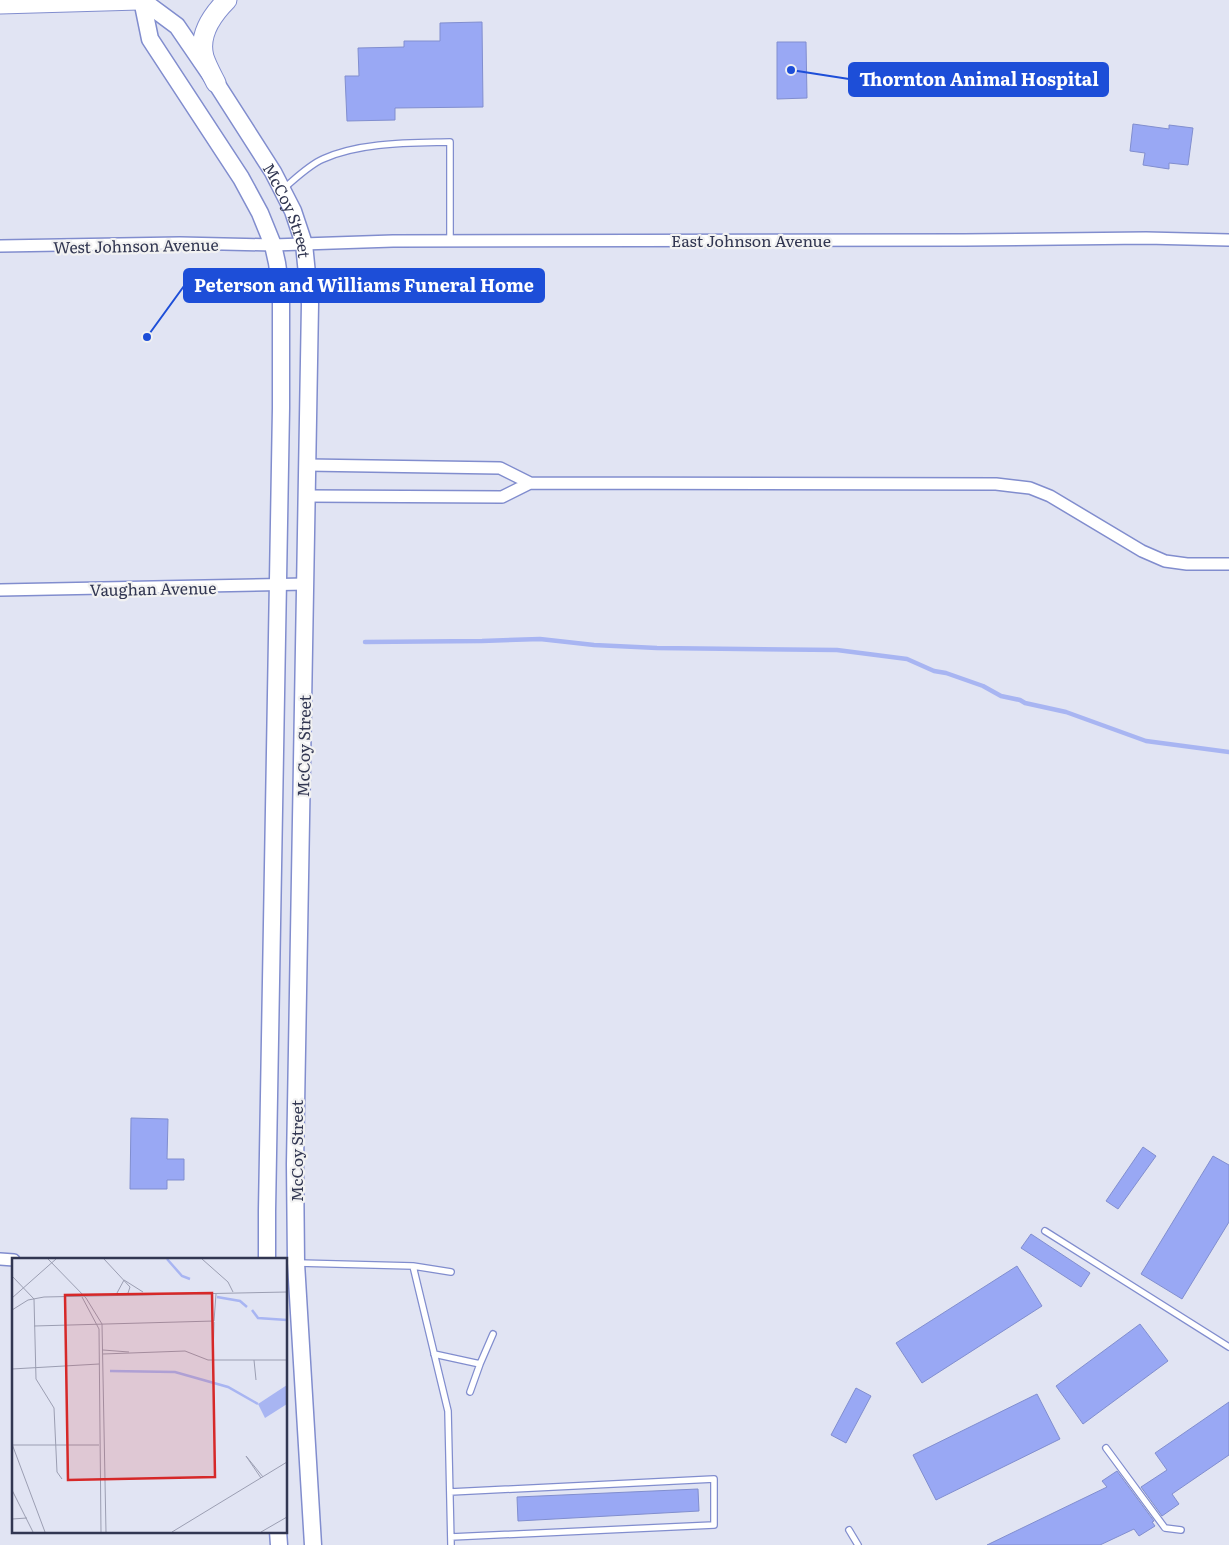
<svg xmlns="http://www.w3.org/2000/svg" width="1229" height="1545" font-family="Literata,serif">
<rect width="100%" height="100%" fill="#e1e4f3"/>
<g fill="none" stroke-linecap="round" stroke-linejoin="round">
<path stroke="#a8b5f2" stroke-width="4.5" d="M365,642L482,641L540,639L594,645L657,648L837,650L907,659L934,671L946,673L983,686L1001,696L1020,700L1025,703L1066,712L1146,741L1229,752"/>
</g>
<path fill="#99a8f4" stroke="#818ecf" d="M482,22L483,107L395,108V120L347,121L345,76H359L358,48L404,47V41H440V23Z
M777,42H806L807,98L777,99Z
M1133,124L1169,129V125L1193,128L1188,165L1169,163V169L1143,165L1145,153L1130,151Z
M131,1118L168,1119L167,1159H184V1180H167V1189H130Z
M1143,1147L1156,1156L1118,1209L1106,1201Z
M1213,1156L1229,1165V1222L1182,1299L1141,1274Z
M1031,1234L1090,1273L1081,1287L1021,1248Z
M1017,1266L1042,1306L922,1383L896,1343Z
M1140,1324L1168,1361L1083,1424L1056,1386Z
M856,1388L871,1396L846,1443L831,1435Z
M1037,1394L1060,1439L936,1500L913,1455Z
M1229,1402V1455L1172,1494L1179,1504L1162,1516L1141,1487L1167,1470L1155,1453Z
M1117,1471L1154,1521L1152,1522L1155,1526L1139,1536L1134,1529L1100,1545H987L1107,1487L1102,1481Z
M698,1489L699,1511L518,1521L517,1497Z"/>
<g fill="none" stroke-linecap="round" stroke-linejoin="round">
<g stroke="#818dce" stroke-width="8">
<path id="lane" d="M283,189C295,179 309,165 323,159C360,142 410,143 450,142V241
M1045,1231L1229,1347
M298,1263L413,1266L448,1411L451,1545
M413,1266L451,1272
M434,1354L480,1364L493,1334
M470,1392L480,1364
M1106,1448L1165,1528L1181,1530
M450,1492L714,1479V1525L451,1537
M849,1530L858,1545"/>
</g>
<g stroke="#818dce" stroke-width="14">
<path id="street" d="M0,246L180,243L273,245L393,241L964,240L1146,238L1229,240
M307,465L500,468L530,483
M307,496L502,497L530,483L996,484L1030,488L1050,496L1142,551L1165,561L1187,564H1229
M0,590L306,584
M0,1259L14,1260"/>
</g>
<g stroke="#818dce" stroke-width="19">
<g id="secondary">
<path id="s1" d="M142,0L177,26L216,83L273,172L293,211L304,244L310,304L295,1164L296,1263L313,1545"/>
<path d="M142,0L150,39L241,178L260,213L273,245L277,263L281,291V408L267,1211V1259"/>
<path d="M278,1531L279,1545"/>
</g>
</g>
<g stroke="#818dce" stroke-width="21">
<path id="primary" d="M0,4L139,0
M216,83C212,75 207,66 204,57C198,35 212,15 227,0"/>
</g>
<use href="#lane" stroke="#fff" stroke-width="5.5"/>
<use href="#street" stroke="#fff" stroke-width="11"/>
<use href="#secondary" stroke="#fff" stroke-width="16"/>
<use href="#primary" stroke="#fff" stroke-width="19"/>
</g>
<g text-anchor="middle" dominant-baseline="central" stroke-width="4.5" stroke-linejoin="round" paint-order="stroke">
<g font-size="16" fill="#313651" stroke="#f2f2f2">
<text stroke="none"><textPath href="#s1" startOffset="260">McCoy Street</textPath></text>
<text x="751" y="240">East Johnson Avenue</text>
<text transform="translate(136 245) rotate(-1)">West Johnson Avenue</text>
<text transform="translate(153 588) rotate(-1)">Vaughan Avenue</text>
<text transform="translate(303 746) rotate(-89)">McCoy Street</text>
<text transform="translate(296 1151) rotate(-90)">McCoy Street</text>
</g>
</g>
<g transform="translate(12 1258)">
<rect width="275" height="275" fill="#e1e4f3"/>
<path d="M275,127V146L253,160L246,146Z" fill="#a8b5f2"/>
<path fill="none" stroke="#a8b5f2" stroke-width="2.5" d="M155,1L170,18L178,21M205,39L228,43L235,49M240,52L246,60L275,62M98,113L163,114L216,129L246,146"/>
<path fill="none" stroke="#9b9eb2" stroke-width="1" d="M36,1L74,40L90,66L94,274M92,1L118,29L116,35M190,1L216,24L221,34M0,18L22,41L24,121L42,150L45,214L50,221M105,35L112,22L131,34M70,39L87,71L89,274M0,40L44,1M0,52L16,42L32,39L275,34M22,68L202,63L204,36M91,92L117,94M91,96L173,93L196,102H275M201,102L202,64M242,102L244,122M0,111L87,106M0,186L33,274M1,187H87M249,220L234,198L251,219M0,232L21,274M0,261L15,260M160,274L275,204M249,274L275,259"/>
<path fill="#d62828" fill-opacity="0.15" stroke="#d62828" stroke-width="2.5" d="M200,35L203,219L56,222L53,37Z"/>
<rect width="275" height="275" fill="none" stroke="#313651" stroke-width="2.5"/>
</g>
<path fill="none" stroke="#1d4ed8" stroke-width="2" d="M791 70L849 79M147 337L184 286"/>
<g fill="#1d4ed8" stroke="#f2f2f2" stroke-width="2">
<circle cx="791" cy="70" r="5"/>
<circle cx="147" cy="337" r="5"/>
</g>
<g fill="#1d4ed8" stroke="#1d4ed8" stroke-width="2">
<rect x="849" y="63" width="259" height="33" rx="5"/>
<rect x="184" y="269" width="360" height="33" rx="5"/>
</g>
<g font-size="18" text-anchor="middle" font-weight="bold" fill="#fff">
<text x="979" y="86">Thornton Animal Hospital</text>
<text x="364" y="292">Peterson and Williams Funeral Home</text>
</g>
</svg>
